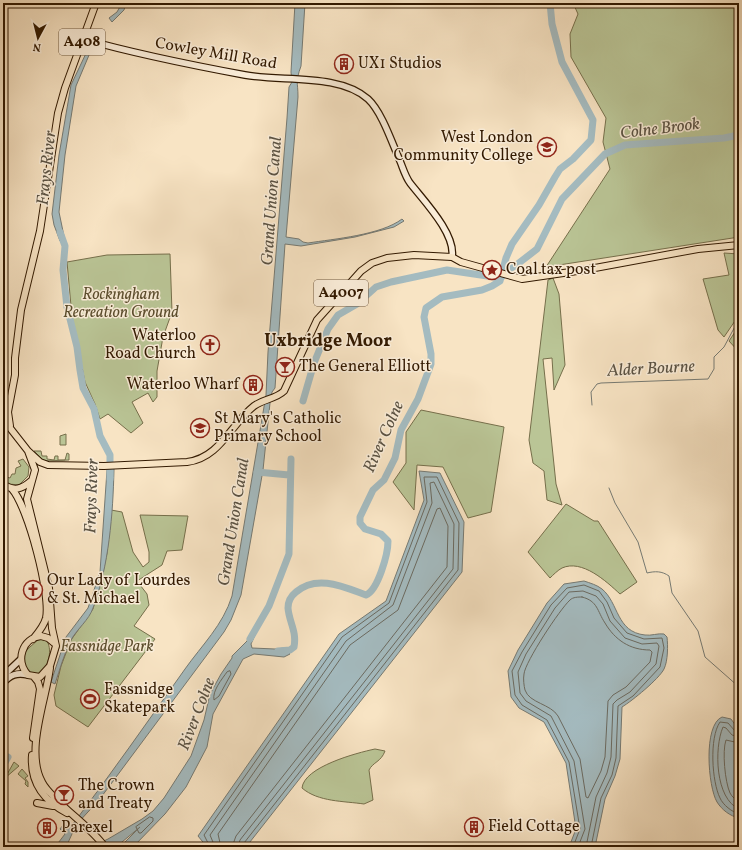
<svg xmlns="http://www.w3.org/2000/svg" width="742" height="850" font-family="Vollkorn,serif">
<rect width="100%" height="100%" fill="#f8e4c4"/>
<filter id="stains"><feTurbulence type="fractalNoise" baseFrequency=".005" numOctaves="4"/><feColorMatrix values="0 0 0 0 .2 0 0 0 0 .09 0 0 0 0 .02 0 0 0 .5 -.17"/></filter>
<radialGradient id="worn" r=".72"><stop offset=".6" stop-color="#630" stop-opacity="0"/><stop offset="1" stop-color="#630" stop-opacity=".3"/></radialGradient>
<path fill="#bac596" stroke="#766f4b" d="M573,3H739V237L546,267L610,169L603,142L606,118L571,57L570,34L578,14Z
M724,253L739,254V315L724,337L718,330L703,279L729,275Z
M170,254L172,312L163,337L157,371V397L153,402L148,393L132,402L143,423L131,433L108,414L100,419L95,404L85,382L72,317L67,262L107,255Z
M553,278L559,294L565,365L554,390L552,358L543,359L556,484L562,505L547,500L544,471L533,463L529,440L548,280Z
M739,326V352L729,341Z
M421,410L504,427L491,512L468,518L443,467L417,465L414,510L393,482L406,463V432Z
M66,434V445H60V436Z
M34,451H41L42,456H47V459L54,460L55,456H58V460H65L67,453L69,454V460L44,461Z
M23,459L29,467L28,476L19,485L9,484L3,480V476L10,478L12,474H15L16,468L21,466L18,461Z
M566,504L594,521H598L637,582L620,594C606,581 582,559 562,568C558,570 553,575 550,578L528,552Z
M111,510L122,512L133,552L143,567L149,562V552L140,515L188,516L182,550L167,551L162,565L137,581L147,594L149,605L134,626L155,639L88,727L56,706L54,695L61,666L71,640L93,609L103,572L107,553Z
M39,639L47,641C53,651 48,670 37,675L27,672L22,654Z
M375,749L385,751C381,762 373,762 369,770L373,800L364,804C344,801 318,802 302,788C304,767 356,753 375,749Z
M14,762L19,766L5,778Z
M22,769L28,776L25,778L28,782V787L25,784L26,781L18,774Z"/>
<path fill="#a4bbc0" stroke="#767a73" d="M122,3H126L124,10L112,22L109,18L117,12Z
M295,3H305L301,66C295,83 298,81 298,97L286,237L299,239L303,242L308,243C334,239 381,235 402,219L404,221L394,227L355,237L301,246L285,244L275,388L272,392L270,403L263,470L241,595L231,620L224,632L99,800L76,825L67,845L65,847H55L65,834L60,829L63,825L70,826L73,824C111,774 148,721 185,669C202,645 223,625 232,596L266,395L268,352L287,118L289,87L292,82L291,72Z
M89,47L92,48L76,86L65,155L59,212L65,241H60L54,225L52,214L59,155L71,85Z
M114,469C113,514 109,566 93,608C89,620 77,629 71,640C64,654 60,669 55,684L51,682L66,637L88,608L100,572L107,470Z
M419,471L440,473L464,522L462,572L246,847H207L198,836L339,634L386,601L424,500Z
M584,581C590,583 597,585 602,589C619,603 616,632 645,635C651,636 658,633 664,634L667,637C668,645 668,661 664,669C659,679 632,701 622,707L620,759L615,776L605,799L595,847H569L576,829L566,763L544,722L519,708L511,697L508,671L518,650L547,603L564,584Z
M253,631L256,633L251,644L252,648L275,649L285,648L290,654L284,657L254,654L243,659L213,714L207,747L186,787L165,814L133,847H120L140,827L116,847H91L108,839L142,819L153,811L164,798L191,756L204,720L210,694L221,674L232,658V656L247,641Z
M722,717L731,719L739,730V818C730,816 722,810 717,802C708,787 703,725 722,717Z"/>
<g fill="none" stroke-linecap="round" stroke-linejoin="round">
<path stroke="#6b6a60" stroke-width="1" d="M582,597C598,601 597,611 605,623C615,640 630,650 650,650L652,652L650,662L626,687L613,695L608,701L605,757L601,771L588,798L586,797L580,759L558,716C551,704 529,703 525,690C524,686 523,679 524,674C525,662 560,609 570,600C573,597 578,597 582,597Z
M230,671L231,674L219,696L214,700C212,691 222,679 227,672Z
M739,732L735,731L728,723L720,722C709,738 712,782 720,798C723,805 732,812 739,814
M739,737L732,735L726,728L723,727C714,748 715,799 739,809
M739,743L726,740C722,751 725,782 730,793C732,797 736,800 739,802
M150,817L153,818V821L141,833H139L136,827Z
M210,847L204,835L342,637L389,603L427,502L424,477H437L459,523L458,570L244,843L243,847
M215,847L210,835L346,641L393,605L432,503L430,483L434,482L454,524L453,569L240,840L238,847
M221,847L218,834L350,645L398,610L437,509L440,508L448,526L447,567L236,836L232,847
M573,847L580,829L569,762L547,720L522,705L515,695L512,671L522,652L551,605L567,588L584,585L599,591L607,602L614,618L627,633L644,639L662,638L664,648L660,667L633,696L618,706L616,758L612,775L601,798L591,847
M578,847L585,829L574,761L551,716L526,701L520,693L518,672L526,654L555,608L569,592L583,591L596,596L603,604L610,621L625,638L642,644L657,643L659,646L656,664L630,692L617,700L613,704L611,757L607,773L596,797L586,847"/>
<path stroke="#767a73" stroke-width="1" d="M592,405L591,392L597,384L601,383L708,379L714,369V357L724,347L739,319
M609,488L615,503L638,542L647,573C655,571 662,571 669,576L672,593L698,631L705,657L739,687"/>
<path stroke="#a4bbc0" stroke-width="7" d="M60,232L65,246L63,270L67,307L77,347L80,370L83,388L94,409L100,436L110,455V479
M303,401L314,363L328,329L338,315L357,304L376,287L391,282L447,270L501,278L507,270L515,266L537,249L562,199L605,154L625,145L724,138L739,135
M257,472L289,475
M250,639L269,606L289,554L291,459
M278,651L290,650L294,647C297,631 289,622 288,608C288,601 291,596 296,592C317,574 344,587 366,595C378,590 388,554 388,541L381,534L365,529L360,523V517L373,490L384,480L395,458L401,430L418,399L431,364V354L424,317L426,308L442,297L482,290L492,286L500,281L506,258L512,244L539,205L555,177L560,169L573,159L591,140L593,120L562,62L552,24L550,3
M3,766L8,757"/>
<g stroke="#321900" stroke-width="8">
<path id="secondary" d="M83,39C136,54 191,65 245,75C282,82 339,73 368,99C382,112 392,143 400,161C403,168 405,176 410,183C424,201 456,234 452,257
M3,676L20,660
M3,683C10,675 17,672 28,675"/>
</g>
<g stroke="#321900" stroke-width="8">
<path id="primary" d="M3,419L28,451L35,470L27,499L49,588L52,628L56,646L50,666L40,677L28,675C15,661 22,638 41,636L48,638L54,643
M10,426L8,412L15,375V358L21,310L40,231L58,113L65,88L96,3
M28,451L40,462L48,465L104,466L187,462C220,458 231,424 254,406C263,399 276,399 284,391L317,320L361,271L372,263L387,258L414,255L452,257L461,262L522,279L584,270L698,249L739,245
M3,484C14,492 22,489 31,481
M12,489C28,507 51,595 46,618C44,626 38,633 33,639
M50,668C46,700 25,751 42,782C45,788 50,793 55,798C71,815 91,828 105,847
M33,738L40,689L38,682L34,677
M32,755C30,782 44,801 67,813
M37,803L53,806"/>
</g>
<use href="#secondary" stroke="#faedd9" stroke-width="5.5"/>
<use href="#primary" stroke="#f8e4c4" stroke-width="6"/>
</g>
<defs>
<g id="building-ring" transform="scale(1)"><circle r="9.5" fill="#faedd9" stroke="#8f2418" stroke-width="1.5"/><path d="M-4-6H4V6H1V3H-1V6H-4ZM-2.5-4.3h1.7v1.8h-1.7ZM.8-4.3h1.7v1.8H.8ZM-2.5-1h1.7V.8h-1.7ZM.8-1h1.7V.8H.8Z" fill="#8f2418"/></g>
<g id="school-ring" transform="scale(1)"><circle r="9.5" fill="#faedd9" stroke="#8f2418" stroke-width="1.5"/><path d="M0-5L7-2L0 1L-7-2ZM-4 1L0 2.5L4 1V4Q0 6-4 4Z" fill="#8f2418"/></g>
<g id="sight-ring" transform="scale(1)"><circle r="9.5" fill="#faedd9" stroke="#8f2418" stroke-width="1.5"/><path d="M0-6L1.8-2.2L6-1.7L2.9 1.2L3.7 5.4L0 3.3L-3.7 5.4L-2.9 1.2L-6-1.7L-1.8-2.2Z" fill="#8f2418"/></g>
<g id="church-ring" transform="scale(1)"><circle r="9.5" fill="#faedd9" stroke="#8f2418" stroke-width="1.5"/><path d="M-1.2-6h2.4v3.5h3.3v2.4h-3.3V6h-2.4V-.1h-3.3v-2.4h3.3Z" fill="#8f2418"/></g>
<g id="bar-ring" transform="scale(1)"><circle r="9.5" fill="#faedd9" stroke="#8f2418" stroke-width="1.5"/><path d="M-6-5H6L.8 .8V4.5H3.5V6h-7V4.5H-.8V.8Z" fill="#8f2418"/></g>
<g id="stadium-ring" transform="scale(1)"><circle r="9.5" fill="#faedd9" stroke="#8f2418" stroke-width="1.5"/><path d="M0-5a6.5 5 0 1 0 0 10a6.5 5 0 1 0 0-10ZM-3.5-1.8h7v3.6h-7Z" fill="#8f2418"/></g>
</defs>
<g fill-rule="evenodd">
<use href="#building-ring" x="344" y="64"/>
<use href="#school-ring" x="547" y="147"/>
<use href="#sight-ring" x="492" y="270"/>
<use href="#church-ring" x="210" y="345"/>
<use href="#bar-ring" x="285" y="367"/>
<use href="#building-ring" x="253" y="385"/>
<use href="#school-ring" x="200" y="428"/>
<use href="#church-ring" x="33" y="590"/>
<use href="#stadium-ring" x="90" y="699"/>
<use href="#bar-ring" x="64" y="795"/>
<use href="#building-ring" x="474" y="827"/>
<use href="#building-ring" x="47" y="828"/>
</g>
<g text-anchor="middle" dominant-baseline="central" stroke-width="3" stroke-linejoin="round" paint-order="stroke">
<g fill="#faedd9" stroke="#6e5941" stroke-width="1">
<rect x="59" y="29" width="46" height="26" rx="3"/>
<rect x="314" y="280" width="54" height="26" rx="3"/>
</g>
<g font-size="15" font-weight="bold" fill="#321900">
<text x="82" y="42">A408</text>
<text x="341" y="293">A4007</text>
</g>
<g font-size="16" fill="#321900" stroke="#faedd9">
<text transform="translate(216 54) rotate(10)">Cowley Mill Road</text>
</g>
<g font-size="16" fill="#321900" stroke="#faedd9" text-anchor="start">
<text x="358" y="64">UX1 Studios</text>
<text x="533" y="138" text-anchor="end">West London<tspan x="533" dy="18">Community College</tspan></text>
<text x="506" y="270">Coal tax post</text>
<text x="196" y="336" text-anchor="end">Waterloo<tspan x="196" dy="18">Road Church</tspan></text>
<text x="299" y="367">The General Elliott</text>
<text x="239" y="385" text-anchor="end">Waterloo Wharf</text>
<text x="214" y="419">St Mary's Catholic<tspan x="214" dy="18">Primary School</tspan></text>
<text x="47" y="581">Our Lady of Lourdes<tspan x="47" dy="18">&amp; St. Michael</tspan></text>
<text x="104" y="690">Fassnidge<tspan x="104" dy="18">Skatepark</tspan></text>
<text x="78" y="786">The Crown<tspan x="78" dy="18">and Treaty</tspan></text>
<text x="488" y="827">Field Cottage</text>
<text x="61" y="828">Parexel</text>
</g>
<g font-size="16" font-style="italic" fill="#5b4d2d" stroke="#faedd9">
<text x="121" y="295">Rockingham<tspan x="121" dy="18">Recreation Ground</tspan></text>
<text x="107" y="647">Fassnidge Park</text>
</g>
<g font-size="17" font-style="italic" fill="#5a5243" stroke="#faedd9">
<text transform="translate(660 129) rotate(-7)">Colne Brook</text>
<text transform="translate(47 168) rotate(-84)">Frays River</text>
<text transform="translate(272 201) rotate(-86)">Grand Union Canal</text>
<text transform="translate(651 369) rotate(-3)">Alder Bourne</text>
<text transform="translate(384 437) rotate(-66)">River Colne</text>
<text transform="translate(92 496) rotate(-88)">Frays River</text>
<text transform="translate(234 522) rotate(-81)">Grand Union Canal</text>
<text transform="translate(197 714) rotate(-69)">River Colne</text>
</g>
<g font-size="18" font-weight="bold" fill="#321900" stroke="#faedd9">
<text x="328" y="341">Uxbridge Moor</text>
</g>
</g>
<rect width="742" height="850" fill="none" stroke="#f8e4c4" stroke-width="16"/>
<rect x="4" y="4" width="734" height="842" fill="none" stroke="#321900" stroke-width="2"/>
<rect x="8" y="8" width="726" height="834" fill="none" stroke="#321900"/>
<g transform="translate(38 38) rotate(187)" stroke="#faedd9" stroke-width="3" paint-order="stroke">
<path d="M0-3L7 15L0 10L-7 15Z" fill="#321900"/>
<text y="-6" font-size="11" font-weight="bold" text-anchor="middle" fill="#321900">N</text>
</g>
<rect width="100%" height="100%" filter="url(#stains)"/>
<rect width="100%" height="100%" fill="url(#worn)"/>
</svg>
